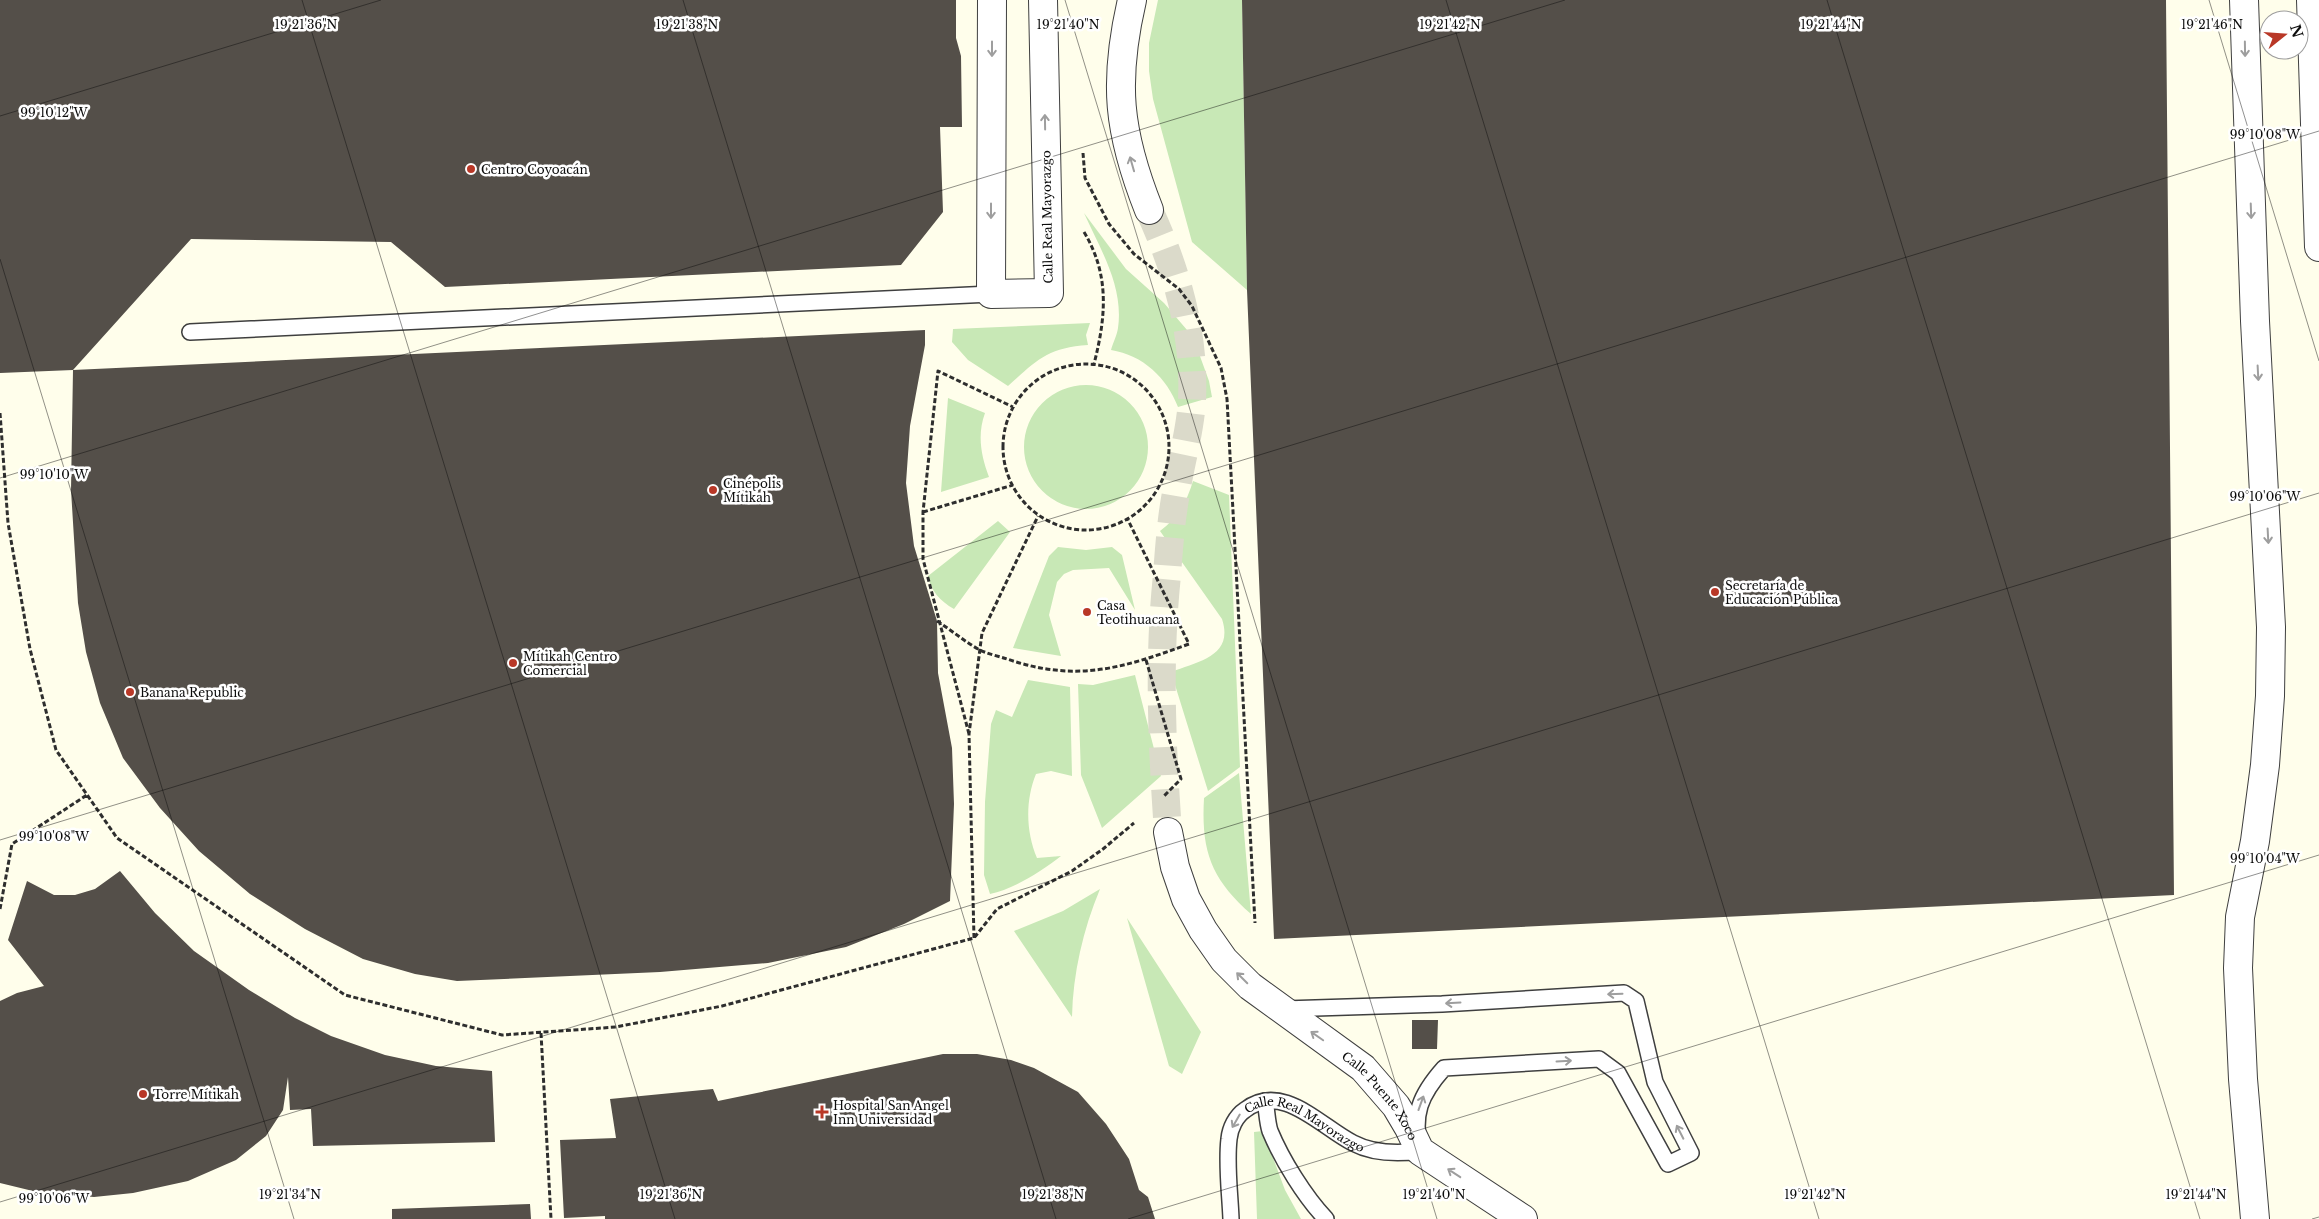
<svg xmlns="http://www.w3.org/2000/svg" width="2319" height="1219" font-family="'Libre Baskerville',serif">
<rect width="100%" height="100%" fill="#fffeeb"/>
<path fill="#c8e8b6" d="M1158,0H1242L1247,290L1192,242L1153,99L1149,71V43Z
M1084,213L1126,269L1164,303L1193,337L1209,381L1212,397L1178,407C1167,378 1143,355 1111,350C1113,343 1117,335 1118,328C1124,286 1100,249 1084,213Z
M1090,323L1086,335L1088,345C1047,348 1037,360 1008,386L968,360L952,342L953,329Z
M1024 447a62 62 0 1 1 124 0a62 62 0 1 1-124 0Z
M948,398L985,413C977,435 981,456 989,477L941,492Z
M1193,481L1229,495L1240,767L1208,791L1171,672C1199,661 1234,656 1222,619L1160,531C1178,518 1187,501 1193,481Z
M998,521L1010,532L954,609C940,601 931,591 928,576Z
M1058,547L1086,550L1112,547L1122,555L1135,610L1109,568L1073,570L1064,574L1057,582L1049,615L1061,656L1013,648L1049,556Z
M1135,675L1161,776L1102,828L1081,775L1078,684L1093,685Z
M1028,680L1070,687L1072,776L1051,771L1036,774C1025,801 1026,832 1037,858L1061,856C1042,871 1014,889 990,894L984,875L985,802L991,724L996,710L1012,717Z
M1239,773L1251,914C1211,879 1201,851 1204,798Z
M1100,889C1083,930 1073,973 1072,1017L1014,931L1063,911Z
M1127,918L1201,1032L1182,1074L1169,1066Z
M1263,1131L1285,1190L1301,1219H1257L1254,1132Z"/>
<path fill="#544f49" d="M0,0H956V38L961,56L962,127H940L943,212L901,265L445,287L391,242L191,239L73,370L0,373Z
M1242,0H2166L2174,895L1274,939L1247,290Z
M925,330V345L910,426L906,483L914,546L937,621L938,673L952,748L954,804L950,901L904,924L846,947L768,963L660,972L457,981L415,974L363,959L305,929L250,894L199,851L160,808L123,758L100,703L86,652L78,603L71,490L73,370Z
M120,871L155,913L194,951L249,990L295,1018L331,1036L385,1055L436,1066L492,1071L495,1142L313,1146L311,1109L290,1110L288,1077L283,1110L266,1136L236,1160L188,1181L133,1193L94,1197L37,1192L0,1183V1001L17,993L44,986L8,940L27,881L54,895H75L95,889Z
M1412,1020H1438L1437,1049H1412Z
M943,1054H977L1011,1060L1034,1068L1078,1092L1106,1124L1129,1159L1139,1190L1148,1197L1155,1219H605V1216L564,1218L560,1140L616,1138L610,1099L713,1089L718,1101Z
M530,1204L531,1219H392V1209Z"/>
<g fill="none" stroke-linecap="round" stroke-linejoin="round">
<path stroke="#dbdaca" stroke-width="28" stroke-dasharray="28 14" stroke-linecap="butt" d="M1149,210C1177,271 1195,333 1192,400C1190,432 1181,461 1176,493C1171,520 1169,548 1167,575C1158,661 1162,747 1168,832"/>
<g stroke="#3f3f3f" stroke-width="18">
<g id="lane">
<path d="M190,332L991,294"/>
<path d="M1265,1101C1267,1110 1267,1122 1270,1131C1282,1160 1305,1197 1326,1219"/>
<path id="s1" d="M1231,1219C1230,1193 1226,1165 1229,1139C1230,1128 1236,1116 1245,1110C1282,1081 1321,1127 1353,1143C1374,1154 1397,1154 1420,1151C1412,1114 1420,1095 1444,1068L1599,1059L1618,1073L1668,1164L1691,1153L1655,1082L1636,1001L1624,993L1442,1004L1284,1009"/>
</g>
</g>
<g stroke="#3f3f3f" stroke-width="30">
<g id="street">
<path d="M992,0L991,294L1049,293L1043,0"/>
<path d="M1132,0C1113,82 1118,132 1149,210"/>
<path d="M2244,0L2255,321L2271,627L2270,696L2265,765L2255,841L2240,917L2238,968L2243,1079L2255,1219"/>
<path d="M2311,0L2319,247"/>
<path id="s2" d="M1168,832L1175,867L1186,899L1203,930L1224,960L1250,986L1363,1068L1396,1106L1409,1128L1420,1151L1523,1219"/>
</g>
</g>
<path stroke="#2e2e2e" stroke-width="3" stroke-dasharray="5 2.5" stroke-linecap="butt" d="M1083,153L1085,178L1109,224L1134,254L1179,289L1192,306L1221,368L1227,399L1255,923
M1084,232C1110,275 1106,317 1094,364
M1003 447a83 83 0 1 1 166 0a83 83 0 1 1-166 0Z
M0,413L8,523L30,649L56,750L117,838L345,995L502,1035L616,1027L722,1006L974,938L997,909L1072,871L1103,849L1134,823
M923,512L1013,485
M937,621C951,630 964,641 978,649C987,654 998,656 1007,659C1077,683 1123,668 1189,644L1127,518
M1146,660L1181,779L1163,797
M969,734L923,559V512L938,371L1013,407
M0,909L12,844L87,795
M974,938L969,734L982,633L1038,516
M541,1033L551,1219"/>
<use href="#lane" stroke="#fff" stroke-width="15"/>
<use href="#street" stroke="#fff" stroke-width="28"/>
</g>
<defs><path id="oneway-shaft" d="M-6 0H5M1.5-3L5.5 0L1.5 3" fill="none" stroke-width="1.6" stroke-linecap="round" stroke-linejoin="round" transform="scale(1.25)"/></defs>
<g stroke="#9e9e9e">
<use href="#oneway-shaft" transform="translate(992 49) rotate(90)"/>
<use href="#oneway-shaft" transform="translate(2245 49) rotate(89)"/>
<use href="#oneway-shaft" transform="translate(1045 122) rotate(-91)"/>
<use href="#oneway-shaft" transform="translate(1132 164) rotate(-106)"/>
<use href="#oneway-shaft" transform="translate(991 211) rotate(90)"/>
<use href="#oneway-shaft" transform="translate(2251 211) rotate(88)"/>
<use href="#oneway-shaft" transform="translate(2258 373) rotate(87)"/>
<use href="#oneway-shaft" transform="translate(2268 536) rotate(87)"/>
<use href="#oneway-shaft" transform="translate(1242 978) rotate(-135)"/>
<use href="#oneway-shaft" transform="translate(1615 994) rotate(178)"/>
<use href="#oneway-shaft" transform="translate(1453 1003) rotate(177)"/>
<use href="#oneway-shaft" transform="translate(1317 1036) rotate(-145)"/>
<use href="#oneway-shaft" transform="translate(1564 1061) rotate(-3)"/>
<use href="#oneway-shaft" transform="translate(1421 1103) rotate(-70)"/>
<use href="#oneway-shaft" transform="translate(1236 1121) rotate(120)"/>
<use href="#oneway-shaft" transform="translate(1680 1132) rotate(-117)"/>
<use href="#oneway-shaft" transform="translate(1454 1173) rotate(-147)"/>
</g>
<path fill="none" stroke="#0c0c0c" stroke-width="1" stroke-opacity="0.45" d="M302,0L675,1219M683,0L1056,1219M1065,0L1437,1219M1446,0L1819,1219M1827,0L2200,1219M2209,0L2319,361M0,116L381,0M0,259L294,1219M0,478L1565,0M0,840L2319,131M0,1202L2319,493M1128,1219L2319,855M2312,1219L2319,1217"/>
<g fill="#b93827" stroke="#fff" stroke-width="2">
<circle cx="471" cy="169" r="5"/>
<circle cx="713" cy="490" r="5"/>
<circle cx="1715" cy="592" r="5"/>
<circle cx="1087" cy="612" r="5"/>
<circle cx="513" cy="663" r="5"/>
<circle cx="130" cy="692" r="5"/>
<circle cx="143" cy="1094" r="5"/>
<path d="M819.5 1104.5h5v5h5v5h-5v5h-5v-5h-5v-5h5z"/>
</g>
<g text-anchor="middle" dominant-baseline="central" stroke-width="5" stroke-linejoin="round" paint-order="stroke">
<g font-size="12" fill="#0c0c0c" stroke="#fff" text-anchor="start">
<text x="481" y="169">Centro Coyoacán</text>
<text x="723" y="483">Cinépolis<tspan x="723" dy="14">Mítikah</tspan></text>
<text x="1725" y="585">Secretaría de<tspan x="1725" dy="14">Educación Pública</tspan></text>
<text x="1097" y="605">Casa<tspan x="1097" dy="14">Teotihuacana</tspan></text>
<text x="523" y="656">Mítikah Centro<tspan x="523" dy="14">Comercial</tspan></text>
<text x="140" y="692">Banana Republic</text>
<text x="153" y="1094">Torre Mítikah</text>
<text x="833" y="1105">Hospital San Angel<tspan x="833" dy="14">Inn Universidad</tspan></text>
</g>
<g font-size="12" fill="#0c0c0c" stroke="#fff">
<text transform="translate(1047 217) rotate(-91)">Calle Real Mayorazgo</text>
<text stroke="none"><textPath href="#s2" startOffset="350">Calle Puente Xoco</textPath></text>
<text stroke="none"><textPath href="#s1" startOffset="181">Calle Real Mayorazgo</textPath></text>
</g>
</g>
<g font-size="12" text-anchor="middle" fill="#0c0c0c" stroke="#fff" stroke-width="5" stroke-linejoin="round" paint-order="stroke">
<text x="306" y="29">19°21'36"N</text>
<text x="687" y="29">19°21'38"N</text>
<text x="1068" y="29">19°21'40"N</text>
<text x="1450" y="29">19°21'42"N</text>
<text x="1831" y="29">19°21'44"N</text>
<text x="2212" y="29">19°21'46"N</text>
<text x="54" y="117">99°10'12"W</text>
<text x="2265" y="139">99°10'08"W</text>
<text x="54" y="479">99°10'10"W</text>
<text x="2265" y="501">99°10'06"W</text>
<text x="54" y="841">99°10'08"W</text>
<text x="2265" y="863">99°10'04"W</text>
<text x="290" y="1199">19°21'34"N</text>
<text x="671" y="1199">19°21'36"N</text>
<text x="1053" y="1199">19°21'38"N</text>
<text x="1434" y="1199">19°21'40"N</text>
<text x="1815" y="1199">19°21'42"N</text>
<text x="2196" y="1199">19°21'44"N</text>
<text x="54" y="1203">99°10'06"W</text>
</g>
<g transform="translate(2284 35) rotate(73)"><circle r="24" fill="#ffffff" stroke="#9e9e9e"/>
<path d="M0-4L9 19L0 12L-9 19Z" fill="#b93827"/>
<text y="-8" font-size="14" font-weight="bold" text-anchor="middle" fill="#0c0c0c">N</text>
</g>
</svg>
